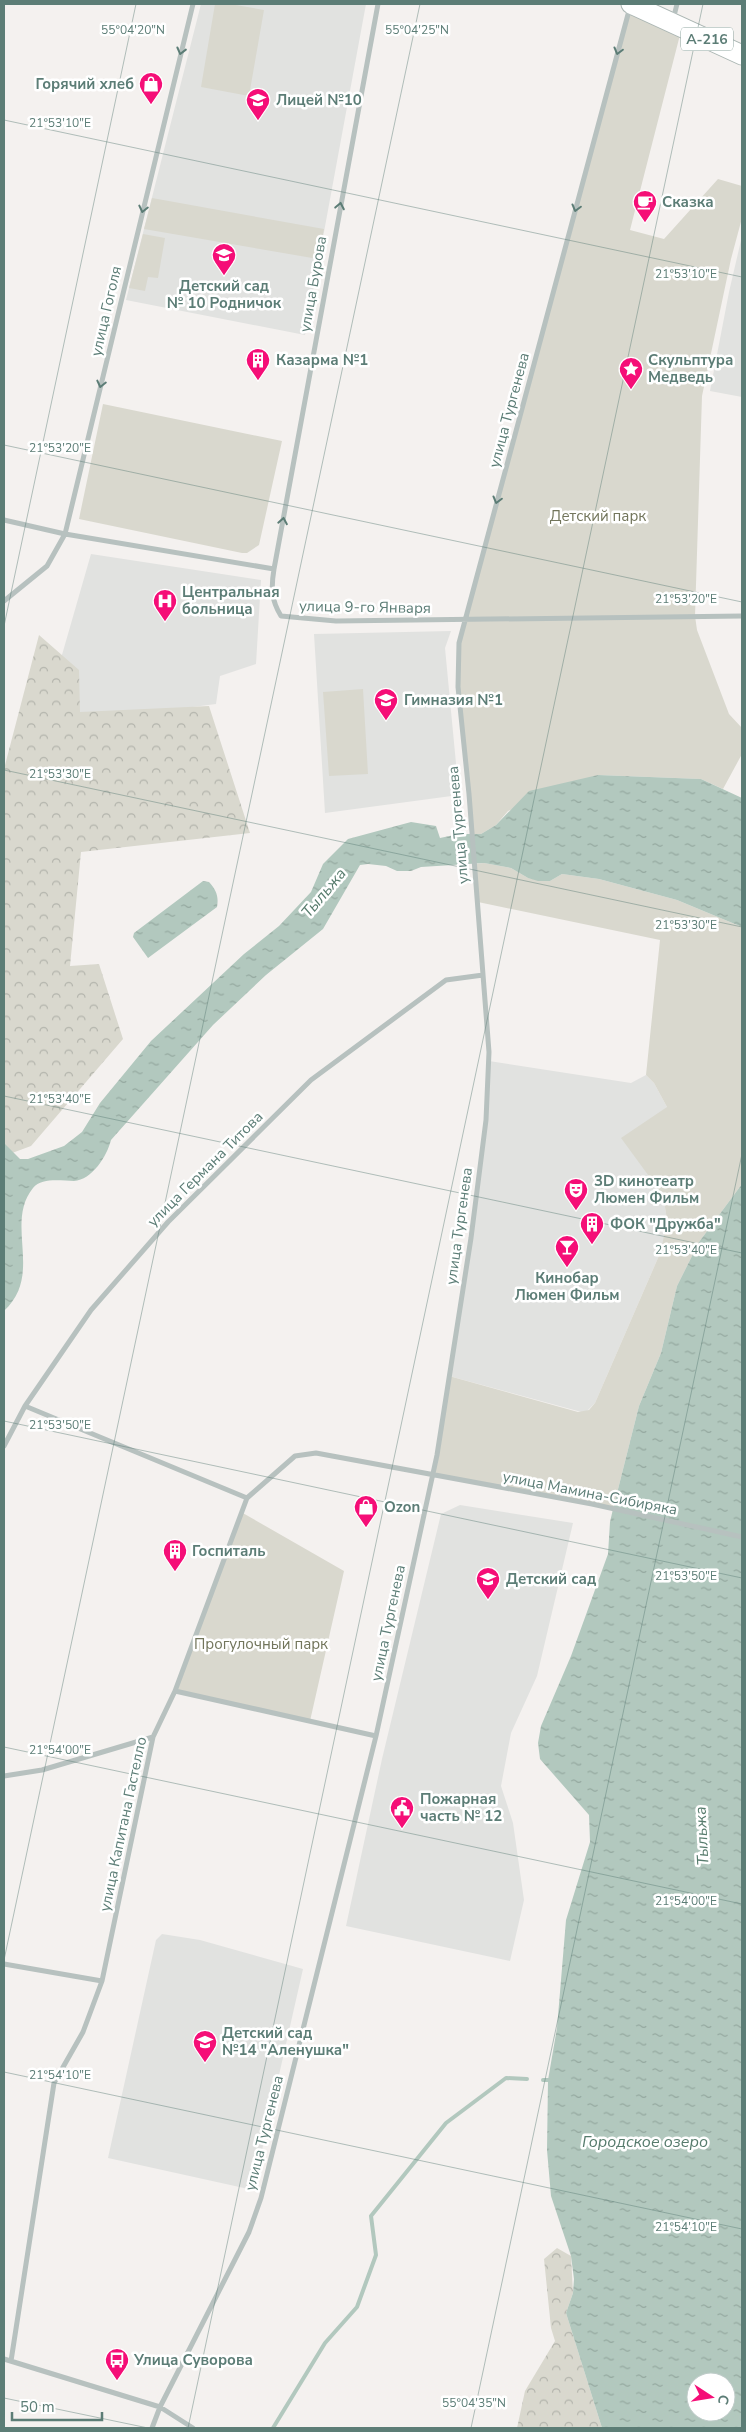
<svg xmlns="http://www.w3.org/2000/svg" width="746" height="2432" font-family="'Nunito Sans',sans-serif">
<defs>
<pattern id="forest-crowns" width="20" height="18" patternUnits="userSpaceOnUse" patternTransform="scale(1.25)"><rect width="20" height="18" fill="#d9d8ce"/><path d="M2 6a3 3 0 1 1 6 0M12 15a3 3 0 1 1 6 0" fill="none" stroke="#b3b4ac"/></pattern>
<pattern id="water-ripples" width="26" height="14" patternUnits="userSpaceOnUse" patternTransform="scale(1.25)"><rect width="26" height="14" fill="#b2c8be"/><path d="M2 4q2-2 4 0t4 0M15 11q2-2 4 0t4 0" fill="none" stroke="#94a89f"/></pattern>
</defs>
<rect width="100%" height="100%" fill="#f4f1ef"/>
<path fill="#e1e2e0" d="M201,4H366L305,335L126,300Z
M742,236V397L710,391L729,292Z
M91,554L261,580L256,664L220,676L216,704L67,723L47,707Z
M451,631L445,648L459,795L325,813L314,634Z
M489,1061L631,1083L646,1075L654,1083L667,1107L651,1179L664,1201L667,1220L666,1235L661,1251L595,1403L585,1413L449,1376L486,1120Z
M460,1505L573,1523L537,1676L511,1733L501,1786L513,1823L524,1900L510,1961L346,1926L382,1759L441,1514Z
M162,1934L200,1940L303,1969L253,2190L108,2158L156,1940Z"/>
<path fill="url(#forest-crowns)" d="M39,635L79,670L80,712L209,706L250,833L81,852L70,966L99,964L123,1039L31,1146L4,1156V769Z
M557,2248L571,2256L573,2293L566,2313L602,2428H517L525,2391L555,2341L551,2328L544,2259Z"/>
<path fill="#d9d8ce" d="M215,4H230L264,10L249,96L201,87Z
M631,4L682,27L630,230L664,239L718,179L742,186V218L731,259L702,396L695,616L697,630L729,714L742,728V754L723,789L701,779L598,775L508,811L496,825L481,834H472L458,687L459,643Z
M152,198L324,229L318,259L144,229Z
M143,234L165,238L158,278L148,277L145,291L129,288Z
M103,404L282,441L259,545L247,553H242L79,519Z
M363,689L368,774L329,776L323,692Z
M484,863L511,868L528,878L550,881L562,874L599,879L677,900L742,927V1184L699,1242L677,1286L661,1353L639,1406L613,1509L432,1476L449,1376L578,1412L589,1410L595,1403L661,1251L667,1220L664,1201L651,1179L621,1138L667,1107L654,1083L646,1075L660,940L478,902L474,864Z
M241,1512L344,1571L310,1721L175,1691Z"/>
<path fill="url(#water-ripples)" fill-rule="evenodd" d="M598,775L701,779L742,798V927L677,900L599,879L562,874L550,881H538L528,878L511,868L484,863L421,867L411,871H397L386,866L368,864L360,865L323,929L266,975L213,1025L111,1140C107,1156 92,1180 74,1181C62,1181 42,1177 33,1188C4,1224 44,1274 4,1311V1143L20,1159H28L64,1146L82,1132L100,1103L151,1041L244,954L279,926L311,892L323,864L348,839L411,822L436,826L440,838L459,834H481L496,825L529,791Z
M203,881L209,882C216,890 219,896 217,907L148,958L133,937L134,933Z
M742,1184V2428H602L566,2313L573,2293L574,2279L571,2256L551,2196L547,2150L548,2080L557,2028L566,1920L590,1842L589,1815L540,1759L538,1743L541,1726L571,1656L608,1554L610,1522L613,1509L639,1406L661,1353L677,1286L699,1242ZM696,2382H726V2412H696Z"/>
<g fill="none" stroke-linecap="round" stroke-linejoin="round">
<path stroke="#b2c8be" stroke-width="4" d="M543,2080H548
M273,2428L325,2343L357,2307L376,2255L371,2216L446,2123L506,2078L527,2079"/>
<g stroke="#abb6b3" stroke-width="21">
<path id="primary" d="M631,4L742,55"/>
</g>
<path stroke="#b7c1bf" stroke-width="5" d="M378,4L274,569C271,587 271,600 281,616L336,621L742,616
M673,20L677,4
M4,520L65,534L274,569
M4,601L47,566L65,534L193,4
M25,1406L247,1498
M4,1446L25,1406L91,1310L168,1222L311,1080L446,980L483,975
M175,1691L376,1736
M4,1776L42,1770L153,1737
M4,1964L102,1981
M4,2359L160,2407L193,2428
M11,2361L54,2083L83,2032L102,1981L153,1737L175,1691L247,1498L295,1456L316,1453L592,1504L742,1537
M152,2428L160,2407L249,2232L261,2198L376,1736L437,1455L471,1238L486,1120L489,1052L469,794L458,687L459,643L630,7"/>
<use href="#primary" stroke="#fff" stroke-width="19"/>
</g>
<defs><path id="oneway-chevron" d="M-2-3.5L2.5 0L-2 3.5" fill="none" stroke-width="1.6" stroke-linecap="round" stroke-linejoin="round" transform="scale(1.25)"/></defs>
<g stroke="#5c7d76">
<use href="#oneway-chevron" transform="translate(181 51) rotate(104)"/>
<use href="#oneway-chevron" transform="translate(618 51) rotate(105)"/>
<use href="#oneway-chevron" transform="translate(340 206) rotate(-79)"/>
<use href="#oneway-chevron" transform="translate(576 208) rotate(105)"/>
<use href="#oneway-chevron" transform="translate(143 209) rotate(103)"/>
<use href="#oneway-chevron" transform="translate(101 384) rotate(103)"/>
<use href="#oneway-chevron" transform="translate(497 500) rotate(105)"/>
<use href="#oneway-chevron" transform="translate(283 521) rotate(-80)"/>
</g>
<path fill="none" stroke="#5c7d76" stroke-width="1" stroke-opacity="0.45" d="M4,120L742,277M4,445L742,602M4,626L136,4M4,770L742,927M4,1096L742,1253M4,1421L742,1578M4,1747L742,1904M4,1960L420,4M4,2072L742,2229M4,2398L148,2428M188,2428L703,4M471,2428L742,1154"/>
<defs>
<g id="shop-pin" transform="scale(1.25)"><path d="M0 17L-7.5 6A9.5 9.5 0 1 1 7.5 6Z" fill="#f50e77" stroke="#fff"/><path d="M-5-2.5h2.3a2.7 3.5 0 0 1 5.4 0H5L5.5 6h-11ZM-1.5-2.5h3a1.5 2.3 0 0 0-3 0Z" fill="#fff"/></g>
<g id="school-pin" transform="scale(1.25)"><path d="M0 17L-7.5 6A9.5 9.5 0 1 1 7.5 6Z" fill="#f50e77" stroke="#fff"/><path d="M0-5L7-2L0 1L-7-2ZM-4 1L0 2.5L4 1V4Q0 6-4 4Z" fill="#fff"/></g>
<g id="cafe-pin" transform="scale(1.25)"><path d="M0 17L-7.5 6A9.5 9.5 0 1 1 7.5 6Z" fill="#f50e77" stroke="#fff"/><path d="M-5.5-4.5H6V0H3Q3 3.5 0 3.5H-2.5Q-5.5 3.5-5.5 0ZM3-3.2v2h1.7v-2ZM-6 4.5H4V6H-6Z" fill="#fff"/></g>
<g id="building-pin" transform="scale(1.25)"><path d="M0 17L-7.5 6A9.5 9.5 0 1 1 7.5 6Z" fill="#f50e77" stroke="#fff"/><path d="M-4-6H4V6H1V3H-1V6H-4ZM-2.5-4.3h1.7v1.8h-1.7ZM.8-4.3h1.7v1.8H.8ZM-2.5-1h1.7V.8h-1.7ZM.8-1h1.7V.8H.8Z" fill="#fff"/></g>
<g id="sight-pin" transform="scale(1.25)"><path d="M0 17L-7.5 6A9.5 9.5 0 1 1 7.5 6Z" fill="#f50e77" stroke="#fff"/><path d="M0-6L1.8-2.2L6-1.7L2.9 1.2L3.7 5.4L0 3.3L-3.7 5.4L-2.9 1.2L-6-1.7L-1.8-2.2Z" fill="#fff"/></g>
<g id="hospital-pin" transform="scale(1.25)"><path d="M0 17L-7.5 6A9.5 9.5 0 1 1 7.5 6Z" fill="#f50e77" stroke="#fff"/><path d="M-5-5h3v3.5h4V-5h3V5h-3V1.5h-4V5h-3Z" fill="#fff"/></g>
<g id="theatre-pin" transform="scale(1.25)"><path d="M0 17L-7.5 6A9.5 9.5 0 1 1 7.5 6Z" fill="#f50e77" stroke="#fff"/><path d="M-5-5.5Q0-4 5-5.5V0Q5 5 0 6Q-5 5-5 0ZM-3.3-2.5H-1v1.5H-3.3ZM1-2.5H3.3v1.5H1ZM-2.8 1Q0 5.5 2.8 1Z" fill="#fff"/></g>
<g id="bar-pin" transform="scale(1.25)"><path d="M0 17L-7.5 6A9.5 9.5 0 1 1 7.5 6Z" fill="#f50e77" stroke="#fff"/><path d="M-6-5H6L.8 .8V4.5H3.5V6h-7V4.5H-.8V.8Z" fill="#fff"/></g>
<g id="civic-pin" transform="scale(1.25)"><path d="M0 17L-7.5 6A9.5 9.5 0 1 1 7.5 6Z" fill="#f50e77" stroke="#fff"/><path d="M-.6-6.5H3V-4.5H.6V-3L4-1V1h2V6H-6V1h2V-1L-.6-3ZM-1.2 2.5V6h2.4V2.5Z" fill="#fff"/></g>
<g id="bus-pin" transform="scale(1.25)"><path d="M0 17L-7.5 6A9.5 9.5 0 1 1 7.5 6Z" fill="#f50e77" stroke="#fff"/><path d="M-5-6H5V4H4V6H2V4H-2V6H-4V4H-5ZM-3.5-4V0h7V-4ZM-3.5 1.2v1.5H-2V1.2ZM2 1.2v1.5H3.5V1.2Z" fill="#fff"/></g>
</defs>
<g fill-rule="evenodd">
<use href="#shop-pin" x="151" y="84"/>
<use href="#school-pin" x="258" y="100"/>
<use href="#cafe-pin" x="645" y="202"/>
<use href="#school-pin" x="224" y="255"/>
<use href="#building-pin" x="258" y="360"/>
<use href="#sight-pin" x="631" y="369"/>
<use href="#hospital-pin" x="165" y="601"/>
<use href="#school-pin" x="386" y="700"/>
<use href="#theatre-pin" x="576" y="1190"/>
<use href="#building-pin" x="592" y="1224"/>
<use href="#bar-pin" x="567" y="1247"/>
<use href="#shop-pin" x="366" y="1507"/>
<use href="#building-pin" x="175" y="1551"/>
<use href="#school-pin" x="488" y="1579"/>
<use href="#civic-pin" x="402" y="1808"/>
<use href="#school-pin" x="205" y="2042"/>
<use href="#bus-pin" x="117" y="2360"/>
</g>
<g text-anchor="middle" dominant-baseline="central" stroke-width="5" stroke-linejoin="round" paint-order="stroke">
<rect fill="#fff" stroke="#8da49f" stroke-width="1" x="681" y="27.5" width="52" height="23" rx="4"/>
<g font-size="14" font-weight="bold" fill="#5c7d76">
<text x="707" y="39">А-216</text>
</g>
<g font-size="15" font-weight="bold" fill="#5c7d76" stroke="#fff" text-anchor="start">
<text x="134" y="84" text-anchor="end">Горячий хлеб</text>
<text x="276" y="100">Лицей №10</text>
<text x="662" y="202">Сказка</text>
<text x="224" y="286" text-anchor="middle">Детский сад<tspan x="224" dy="17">№ 10 Родничок</tspan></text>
<text x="276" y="360">Казарма №1</text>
<text x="648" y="360">Скульптура<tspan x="648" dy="17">Медведь</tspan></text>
<text x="182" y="592">Центральная<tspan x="182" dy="17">больница</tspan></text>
<text x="404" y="700">Гимназия №1</text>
<text x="594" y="1181">3D кинотеатр<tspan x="594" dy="17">Люмен Фильм</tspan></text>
<text x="610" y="1224">ФОК "Дружба"</text>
<text x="567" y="1278" text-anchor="middle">Кинобар<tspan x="567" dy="17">Люмен Фильм</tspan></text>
<text x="384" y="1507">Ozon</text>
<text x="192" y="1551">Госпиталь</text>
<text x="506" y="1579">Детский сад</text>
<text x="420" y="1799">Пожарная<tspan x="420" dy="17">часть № 12</tspan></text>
<text x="222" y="2033">Детский сад<tspan x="222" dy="17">№14 "Аленушка"</tspan></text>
<text x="134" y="2360">Улица Суворова</text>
</g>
<g font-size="15" fill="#5c7d76" stroke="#fff">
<text transform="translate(313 284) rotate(-80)">улица Бурова</text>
<text transform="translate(106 311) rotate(-77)">улица Гоголя</text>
<text transform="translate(509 410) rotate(-75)">улица Тургенева</text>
<text transform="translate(365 607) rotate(1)">улица 9-го Января</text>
<text transform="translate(458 825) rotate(-95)">улица Тургенева</text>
<text transform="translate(205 1169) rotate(-45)">улица Германа Титова</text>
<text transform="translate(459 1226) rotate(-82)">улица Тургенева</text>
<text transform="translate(590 1493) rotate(11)">улица Мамина-Сибиряка</text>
<text transform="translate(388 1623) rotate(-78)">улица Тургенева</text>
<text transform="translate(123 1824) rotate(-78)">улица Капитана Гастелло</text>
<text transform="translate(264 2133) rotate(-76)">улица Тургенева</text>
</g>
<g font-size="15" fill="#72755b" stroke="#fff">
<text x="598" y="516">Детский парк</text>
<text x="261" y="1644">Прогулочный парк</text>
</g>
<g font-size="16" font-style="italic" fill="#567b6c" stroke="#fff">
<text transform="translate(324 893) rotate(-50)">Тыльжа</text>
<text transform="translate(702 1836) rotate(-93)">Тыльжа</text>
<text x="645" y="2142">Городское озеро</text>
</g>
</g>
<g font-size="12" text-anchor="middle" fill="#5c7d76" stroke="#fff" stroke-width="5" stroke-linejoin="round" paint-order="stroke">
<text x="133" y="34">55°04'20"N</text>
<text x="417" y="34">55°04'25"N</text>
<text x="60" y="127">21°53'10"E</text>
<text x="686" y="278">21°53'10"E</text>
<text x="60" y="452">21°53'20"E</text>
<text x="686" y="603">21°53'20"E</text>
<text x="60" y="778">21°53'30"E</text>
<text x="686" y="929">21°53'30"E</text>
<text x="60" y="1103">21°53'40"E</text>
<text x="686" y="1254">21°53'40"E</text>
<text x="60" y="1429">21°53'50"E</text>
<text x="686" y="1580">21°53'50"E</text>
<text x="60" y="1754">21°54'00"E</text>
<text x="686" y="1905">21°54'00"E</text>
<text x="60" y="2079">21°54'10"E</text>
<text x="686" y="2231">21°54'10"E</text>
<text x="474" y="2407">55°04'35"N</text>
</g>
<rect width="746" height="2432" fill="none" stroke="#5c7d76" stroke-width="10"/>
<g transform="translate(711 2397) rotate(102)"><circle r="24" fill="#ffffff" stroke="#becbc8"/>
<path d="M0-4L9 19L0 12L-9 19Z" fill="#f50e77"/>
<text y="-8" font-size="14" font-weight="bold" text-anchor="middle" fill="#5c7d76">С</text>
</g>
<path d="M12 2412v8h90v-8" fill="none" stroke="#5c7d76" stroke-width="2.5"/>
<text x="20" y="2412" font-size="15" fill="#5c7d76" stroke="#ffffff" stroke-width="4" paint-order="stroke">50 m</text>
</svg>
